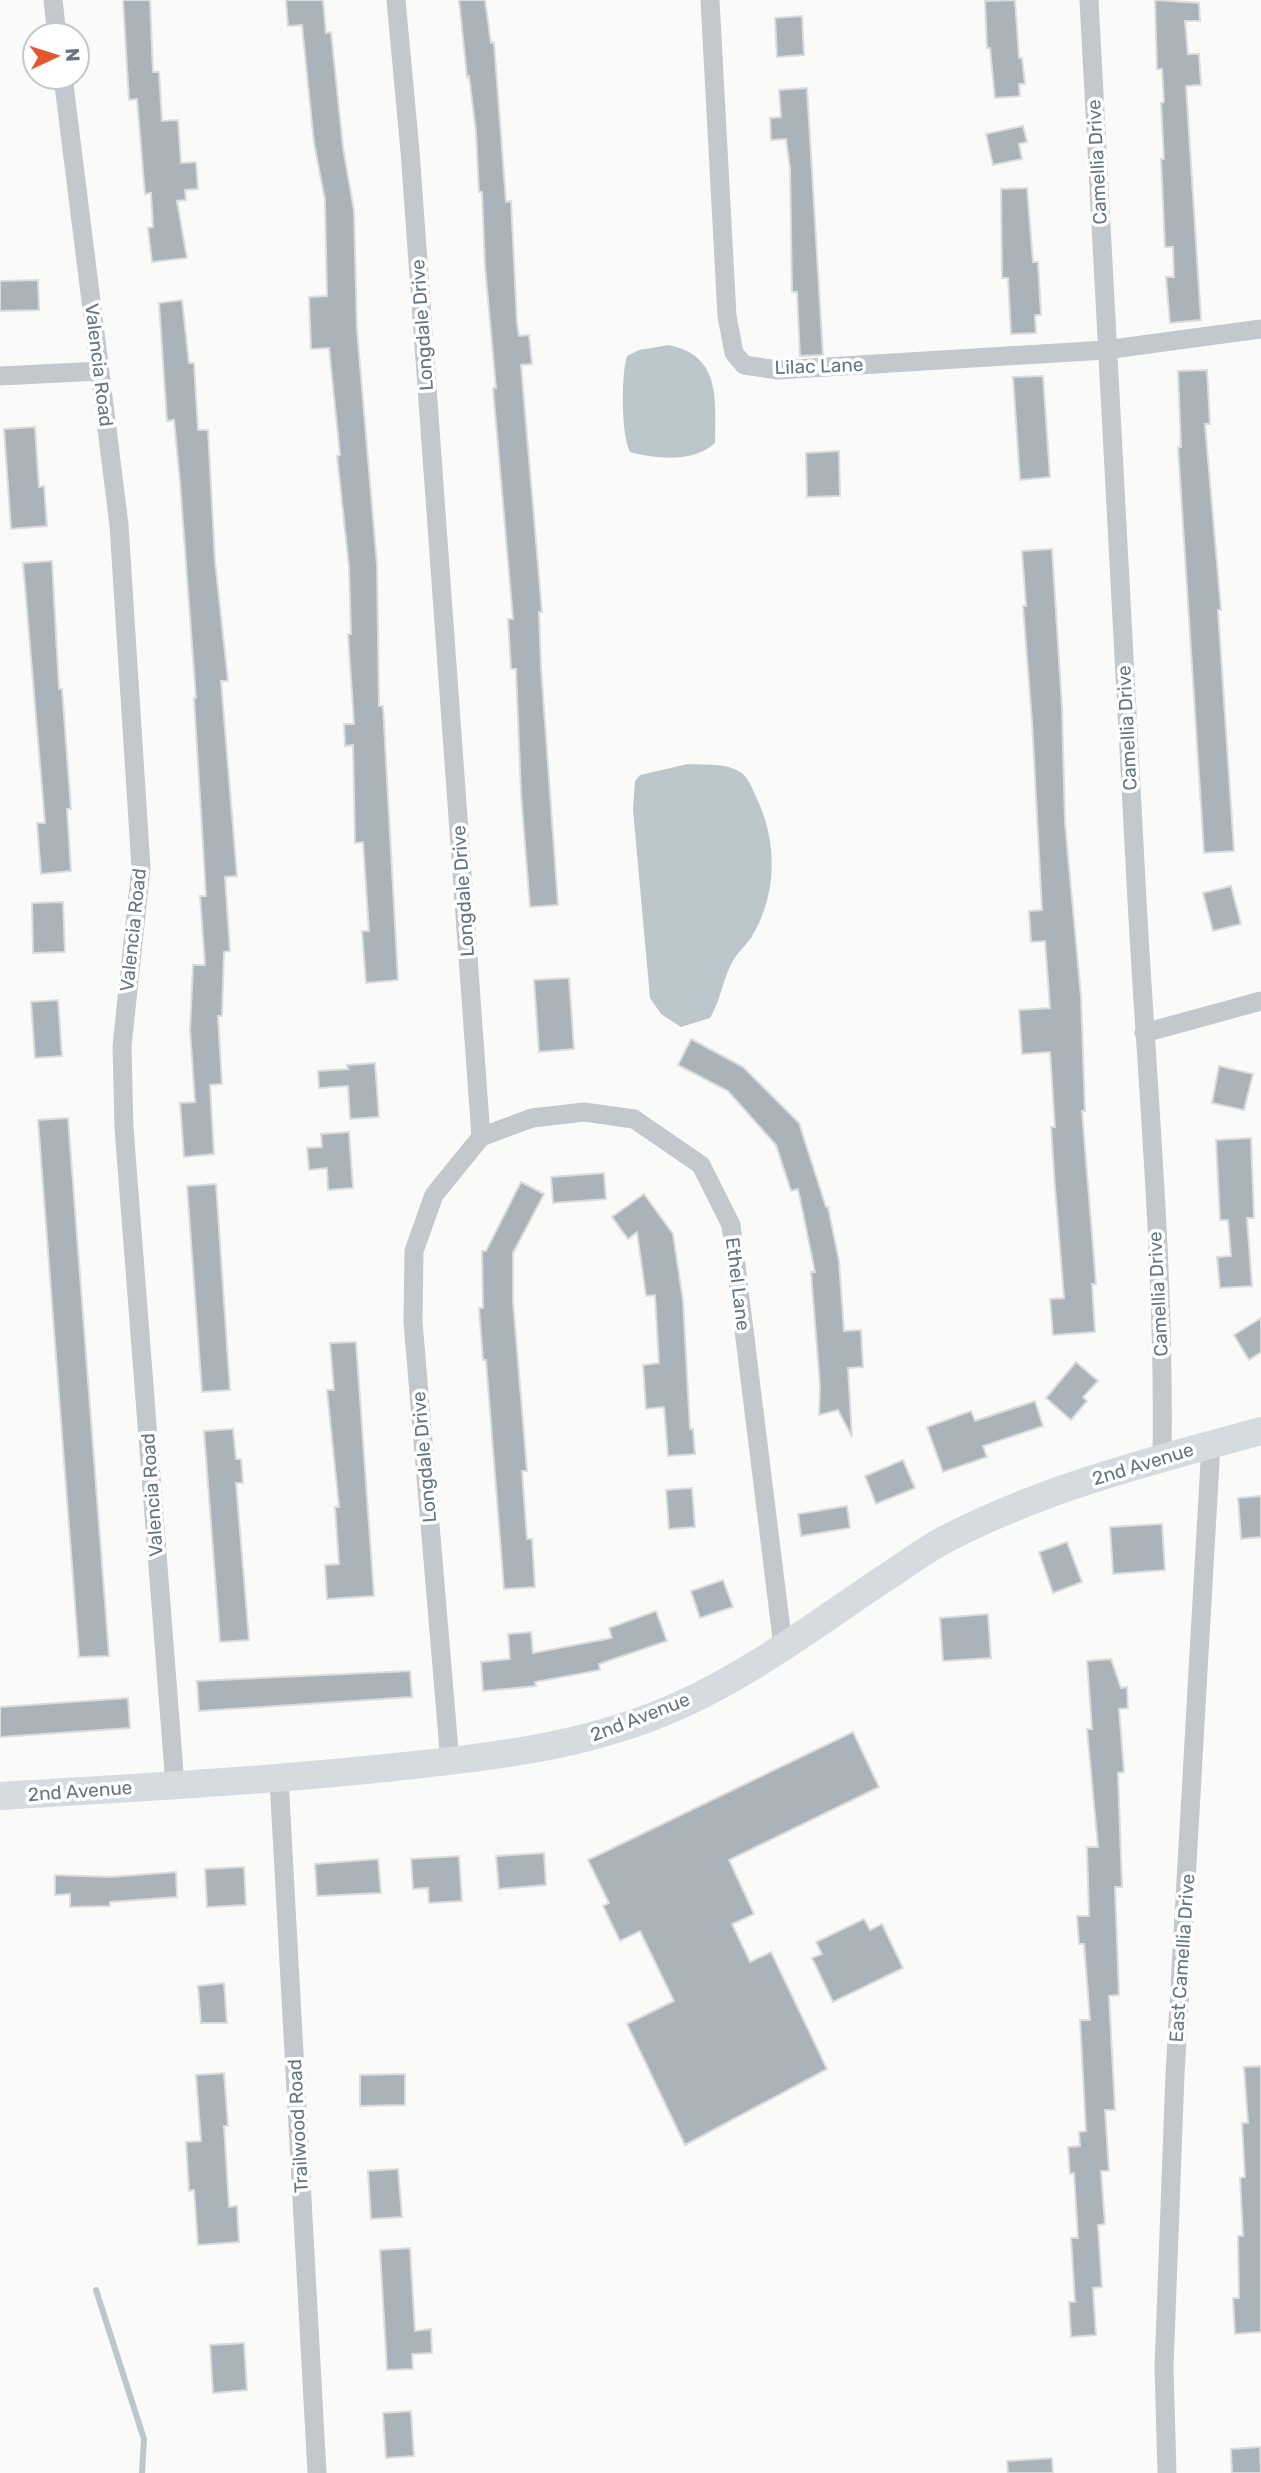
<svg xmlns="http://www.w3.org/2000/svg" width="1261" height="2473" font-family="Rubik,sans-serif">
<rect width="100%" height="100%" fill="#fafaf8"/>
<path fill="#bbc7cb" d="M669,345C722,356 715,401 715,443C693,463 657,459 630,452C621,434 621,375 627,356L639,350Z
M688,764C703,765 727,763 740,772C749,777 753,791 757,799C778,843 777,896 751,938C746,945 739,951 734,959C723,977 721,1000 710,1018L681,1027L661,1014L650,998L633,809L635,781L640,775Z"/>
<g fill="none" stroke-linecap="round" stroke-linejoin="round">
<path stroke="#bbc7cb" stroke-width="6" d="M96,2290L144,2439L142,2473"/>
</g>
<path fill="#aab3b9" stroke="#dcdcda" stroke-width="2" d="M123,0H150L153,72H159L162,121L178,120L181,163L196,162L198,189L185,190L186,200L177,201L187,258L152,262L148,228L153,227L151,193L145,194L137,99L129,100Z
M286,0H323L326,33L331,32L343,147L354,211L357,330L377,565L379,706H383L398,980L366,983L362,931H369L363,842L355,843L353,745L345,746L344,724H354L348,634H351L349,567L337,456L340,455L329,348L311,349L309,297L327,296L325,200L314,143L302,25L288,26Z
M459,0H485L491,43L494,42L506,202L511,201L517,323L519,336L529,335L532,364L521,365L542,612H539L541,667L558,905L530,907L521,794L516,669H511L508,619H513L493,388H496L485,266L482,192H479L476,132L469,76L467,77Z
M1015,0L1019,58H1022L1025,84H1019L1020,96L995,98L990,48H987L985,1Z
M1155,0L1199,3L1200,21H1185L1188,54H1199L1201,85L1186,86L1201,320L1170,323L1166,277H1174L1173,247H1165L1161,159H1164L1161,103L1164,102L1162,69H1157Z
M802,16L804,55L777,57L775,18Z
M807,88L823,355L800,356L797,292H792L790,168L786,139L771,140L770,118L781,117L779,90Z
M1023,126L1027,142L1019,144L1022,159L993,165L986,134Z
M1027,188L1033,262H1038L1041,315H1035L1036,333L1011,334L1008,278H1002L1001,189Z
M38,280L39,310L0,311V281Z
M182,300L189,363H194L198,430H208L215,561L228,681H221L237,876L225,877L230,951L224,952L222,1016H218L222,1084L210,1085L214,1154L184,1157L180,1103L195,1102L190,1030L193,965H205L200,896H206L194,698H196L180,482L174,420L167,421L159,303Z
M1207,370L1210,424H1205L1221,610H1218L1234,851L1204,853L1178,447H1181L1178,371Z
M1043,376L1050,477L1020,480L1013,377Z
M35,427L39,487L44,486L47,526L11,529L4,429Z
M839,451L840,496L807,497L806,453Z
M1052,549L1062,707L1065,823L1081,997L1085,1111H1082L1096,1284H1092L1095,1332L1053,1335L1050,1299L1064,1298L1055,1187L1051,1127H1055L1050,1052L1022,1054L1019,1010L1050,1008L1045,941L1031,942L1029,911L1042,910L1032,721L1023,606H1026L1022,551Z
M52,561L59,689H62L71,809H67L71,871L41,874L37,823H45L23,563Z
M1231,886L1241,924L1213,931L1203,893Z
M63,902L65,952L33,953L32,903Z
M569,978L574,1049L539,1052L534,980Z
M58,1000L62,1056L35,1058L31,1002Z
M691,1039L743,1067L799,1123L826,1207H828L839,1261L844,1331L861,1330L863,1367L848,1368L852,1437L838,1410L819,1415L820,1386L811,1272H815L798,1189L791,1191L776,1145L728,1091L678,1065Z
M375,1063L379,1117L350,1119L348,1086L319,1088L318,1071L348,1069L347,1065Z
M1219,1066L1253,1074L1244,1110L1212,1103Z
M68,1118L109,1656L79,1657L38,1120Z
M349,1132L353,1188L328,1190L327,1168L309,1170L307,1148L322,1147L321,1134Z
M1251,1138L1254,1218H1247L1252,1286L1220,1288L1217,1257L1231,1256L1228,1220H1220L1216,1140Z
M604,1173L606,1199L553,1203L551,1177Z
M521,1182L544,1194L513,1253V1301L527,1471H522L527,1539H532L535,1587L504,1589L486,1360H483L479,1308H483L482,1251H486Z
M216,1184L230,1390L202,1392L187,1186Z
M644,1194L673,1234L683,1301L690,1429H693L695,1454L668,1456L664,1407L646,1409L643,1365L659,1363L655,1295L646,1296L637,1232L628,1239L612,1217Z
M1261,1318V1352L1249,1360L1234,1335Z
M356,1342L374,1596L327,1599L325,1565L339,1564L335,1507H339L327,1390H334L330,1343Z
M1076,1362L1098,1381L1083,1397L1087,1401L1071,1420L1046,1398Z
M1035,1401L1043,1426L983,1446L987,1457L943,1472L927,1427L971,1411L975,1421Z
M233,1429L236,1459H241L243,1483H236L249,1640L220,1642L204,1431Z
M903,1460L915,1488L876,1504L865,1476Z
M692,1488L695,1527L669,1529L666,1490Z
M1261,1496V1537L1241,1539L1238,1498Z
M847,1506L850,1528L801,1536L798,1514Z
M1162,1524L1165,1570L1113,1574L1110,1527Z
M1067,1542L1082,1582L1053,1593L1039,1552Z
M723,1580L733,1607L700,1618L691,1591Z
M656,1611L667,1641L599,1664L600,1670L535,1682L536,1686L483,1691L481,1662L510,1659L508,1634L531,1632L533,1653L612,1638L609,1628Z
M988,1614L991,1658L943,1661L940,1618Z
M1111,1659L1121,1688L1127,1687L1128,1708L1119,1709L1124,1772L1118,1773L1122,1887H1115L1119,1995L1109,1996L1115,2110H1105L1109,2171H1101L1105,2224L1098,2225L1102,2287L1093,2288L1096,2335L1071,2337L1069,2302H1075L1071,2238H1078L1074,2173L1070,2174L1068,2147L1080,2146L1079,2132L1086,2131L1080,2020H1090L1084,1944H1079L1077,1916H1089L1087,1847H1098L1087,1729H1092L1087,1661Z
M410,1671L412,1697L199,1711L197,1681Z
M128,1698L130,1728L0,1737V1707Z
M853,1732L879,1787L729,1860L754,1914L732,1924L750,1962L771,1952L827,2069L685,2145L627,2024L674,2001L640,1931L620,1941L603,1906L609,1903L588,1860Z
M544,1853L546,1885L499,1889L496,1856Z
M459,1856L462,1901L429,1903L428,1888L413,1889L411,1859Z
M378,1859L381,1893L317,1896L315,1864Z
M244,1867L246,1905L207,1907L205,1869Z
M176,1872L177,1897L110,1902V1906L70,1907V1894L55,1895V1875L110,1877Z
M864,1919L870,1930L882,1924L903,1968L833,2002L812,1958L822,1954L816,1942Z
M224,1983L227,2023H201L198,1986Z
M1261,2066V2332L1235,2334L1233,2298H1239L1238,2236H1243L1240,2178L1245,2177L1242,2123H1248L1244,2067Z
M224,2073L228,2126H224L229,2207L237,2206L239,2242L198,2245L194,2190L189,2191L186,2142L201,2141L196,2075Z
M405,2074V2105L360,2106V2075Z
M398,2169L402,2217L371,2219L368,2171Z
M410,2248L415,2331L431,2329L432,2353L412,2354L413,2369L387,2370L380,2250Z
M244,2343L247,2390L213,2393L210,2345Z
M411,2411L414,2456L386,2458L383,2413Z
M1260,2447L1261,2473H1232L1231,2449Z
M1052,2458L1053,2473H1008L1007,2461Z"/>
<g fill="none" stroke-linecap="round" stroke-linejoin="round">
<path stroke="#c3c8cc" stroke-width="19" d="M53,0L57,35
M396,0L410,151L481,1137L434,1195L414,1251L413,1322L450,1762
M710,0L727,316L734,353L744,365L778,370L1105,350L1261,329
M1089,0C1103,300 1120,600 1137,900C1147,1085 1165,1271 1162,1457
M63,77L119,525L141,868L122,1046L124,1128L175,1785
M0,376L100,371
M1144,1033L1261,1001
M481,1137L532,1118L584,1112L634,1119L701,1165L731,1225L783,1646
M279,1779L317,2473
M1167,2473L1164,2368L1175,2074L1211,1444"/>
<path stroke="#d6dbdf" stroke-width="28" d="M0,1796C132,1788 264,1781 395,1767C488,1757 577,1748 664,1712C742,1680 812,1627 882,1580C903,1567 923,1551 944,1540C1043,1488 1154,1460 1261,1431"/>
</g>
<g text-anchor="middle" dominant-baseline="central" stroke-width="7" stroke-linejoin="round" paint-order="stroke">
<g font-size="19" fill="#657683" stroke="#fff">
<text transform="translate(1097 162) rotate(-93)">Camellia Drive</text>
<text transform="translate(422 325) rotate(-94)">Longdale Drive</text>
<text transform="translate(99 365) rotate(83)">Valencia Road</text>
<text transform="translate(819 366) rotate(-2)">Lilac Lane</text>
<text transform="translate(1127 728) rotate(-93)">Camellia Drive</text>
<text transform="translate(463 891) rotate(-94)">Longdale Drive</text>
<text transform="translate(133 930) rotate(-84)">Valencia Road</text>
<text transform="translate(738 1284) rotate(83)">Ethel Lane</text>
<text transform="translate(1158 1294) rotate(-93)">Camellia Drive</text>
<text transform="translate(424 1457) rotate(-95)">Longdale Drive</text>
<text transform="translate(1143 1464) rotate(-17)">2nd Avenue</text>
<text transform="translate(152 1495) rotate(-94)">Valencia Road</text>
<text transform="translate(640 1717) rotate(-21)">2nd Avenue</text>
<text transform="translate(80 1791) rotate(-4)">2nd Avenue</text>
<text transform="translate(1182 1958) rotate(-86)">East Camellia Drive</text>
<text transform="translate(298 2126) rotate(-93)">Trailwood Road</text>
</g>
</g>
<g transform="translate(56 56) rotate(86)"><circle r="33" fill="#ffffff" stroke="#c1c8cd" stroke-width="2"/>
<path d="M0-5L12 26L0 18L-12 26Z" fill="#e4572e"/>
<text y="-10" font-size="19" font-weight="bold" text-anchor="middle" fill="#657683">N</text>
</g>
</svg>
